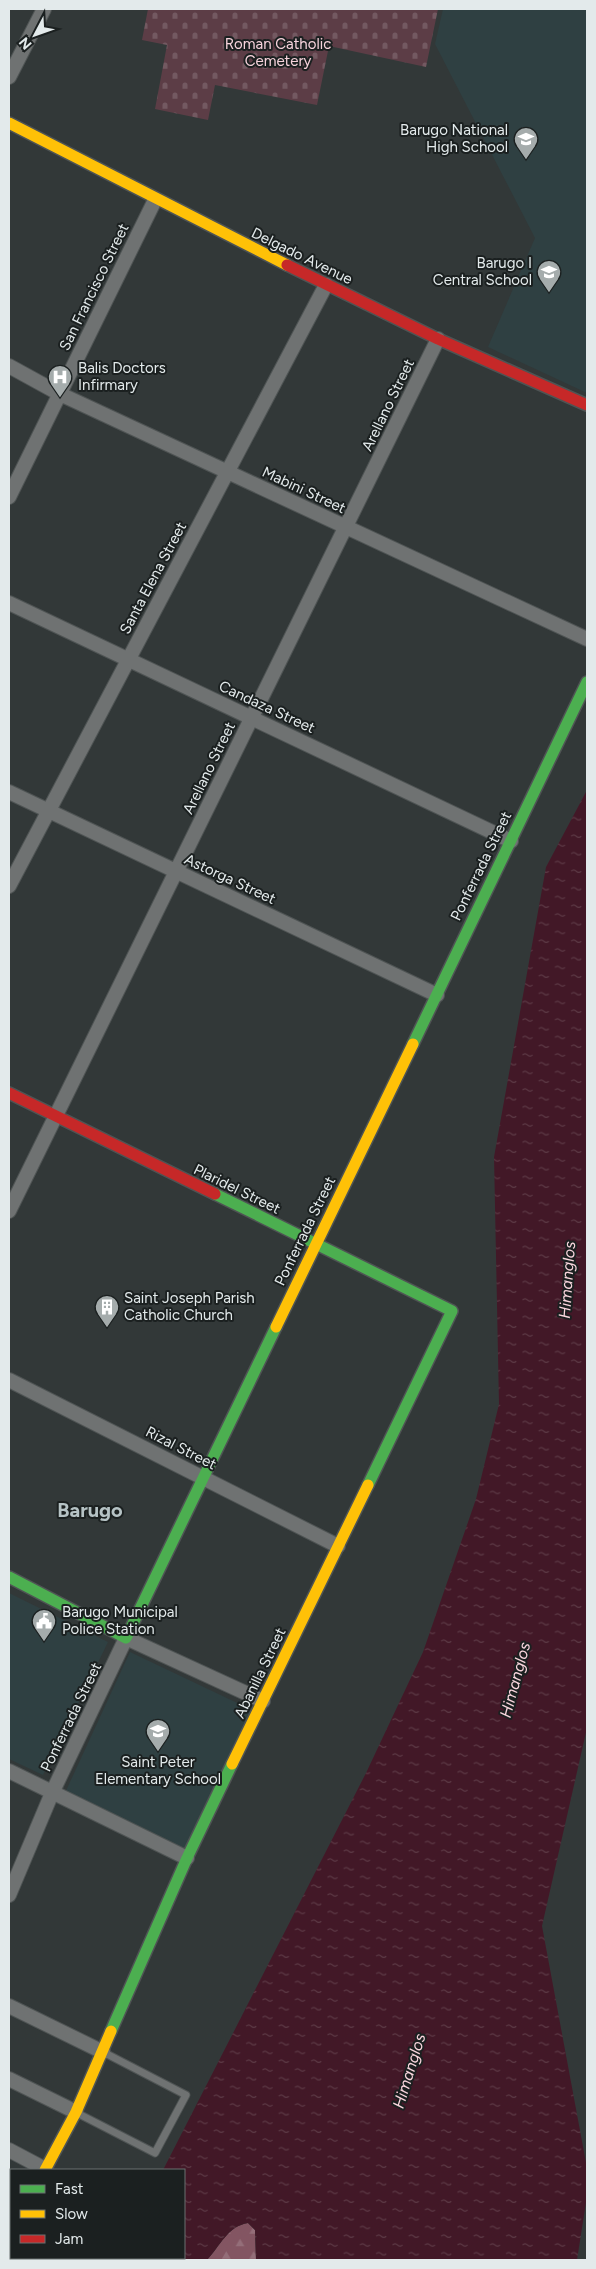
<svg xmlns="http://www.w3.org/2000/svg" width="596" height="2269" font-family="Figtree,sans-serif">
<defs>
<pattern id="forest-firs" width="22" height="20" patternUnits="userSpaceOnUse" patternTransform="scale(1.25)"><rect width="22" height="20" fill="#835562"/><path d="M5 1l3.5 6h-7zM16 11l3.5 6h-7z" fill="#946e79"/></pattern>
<pattern id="cemetery-stones" width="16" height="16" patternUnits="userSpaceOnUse" patternTransform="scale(1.25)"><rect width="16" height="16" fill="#5c3d46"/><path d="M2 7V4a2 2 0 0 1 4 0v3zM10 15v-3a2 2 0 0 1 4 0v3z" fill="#735961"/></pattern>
<pattern id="water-ripples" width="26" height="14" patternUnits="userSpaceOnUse" patternTransform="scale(1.25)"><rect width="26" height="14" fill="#421827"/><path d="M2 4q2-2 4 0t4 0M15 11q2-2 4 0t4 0" fill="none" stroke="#5d3a46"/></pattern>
</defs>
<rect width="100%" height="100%" fill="#323838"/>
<path fill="#2f4042" d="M443,9H587V393L488,347L535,238L435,44Z
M9,1593L108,1642L43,1775L9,1759Z
M130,1652L252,1710L186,1852L64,1795Z"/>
<path fill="url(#forest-firs)" d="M248,2223L255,2230L256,2260H207C220,2246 228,2226 248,2223Z"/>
<path fill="url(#cemetery-stones)" d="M148,9H438L426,67L329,46L317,105L215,85L208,120L155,109L167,45L142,40Z"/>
<path fill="url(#water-ripples)" d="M587,790V1728L542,1926L587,2168V2196L577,2260H256L255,2230L248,2223C228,2226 220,2246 207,2260H118L119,2258H184V2170H163L366,1773L423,1652L476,1499L499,1404L494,1157L546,867Z"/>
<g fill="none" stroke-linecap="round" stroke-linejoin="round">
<g stroke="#4f5454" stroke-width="9">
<path id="lane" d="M77,2113L155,2153L186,2095L103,2052"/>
</g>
<g stroke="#4f5454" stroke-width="16">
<path id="street" d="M9,77L44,9
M9,366L60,394L587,639
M9,497L155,200
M9,603L511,841
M9,792L437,995
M9,886L326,285
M9,1211L438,339
M9,1380L338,1546
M9,1771L187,1858
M9,1895L52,1793L126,1638L263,1701
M9,2006L103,2052
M9,2079L76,2112
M9,2150L45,2169
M9,2236L11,2232"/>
</g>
<g stroke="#4f5454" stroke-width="14">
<path id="fast" d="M413,1044L587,682
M215,1194L452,1311L368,1485
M9,1577L126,1638L276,1327
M111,2031L187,1858L232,1764"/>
</g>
<g stroke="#4f5454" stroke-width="14">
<path id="slow" d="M9,123L287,265
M276,1327L413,1044
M232,1764L368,1485
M45,2170L76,2112L111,2031"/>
</g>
<g stroke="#4f5454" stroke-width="14">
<path id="jam" d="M287,265L438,339L587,405
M9,1093L215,1194"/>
</g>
<use href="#lane" stroke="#6f7272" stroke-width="7"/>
<use href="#street" stroke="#6f7272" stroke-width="14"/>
<use href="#fast" stroke="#4caf50" stroke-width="11"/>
<use href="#slow" stroke="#ffc107" stroke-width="11"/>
<use href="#jam" stroke="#c62828" stroke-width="11"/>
</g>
<defs>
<g id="school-pin" transform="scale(1.25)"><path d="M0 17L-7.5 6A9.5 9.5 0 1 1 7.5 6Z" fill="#a5acac" stroke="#1b2020"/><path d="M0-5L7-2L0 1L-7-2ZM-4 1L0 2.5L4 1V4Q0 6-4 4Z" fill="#fff"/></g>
<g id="hospital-pin" transform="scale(1.25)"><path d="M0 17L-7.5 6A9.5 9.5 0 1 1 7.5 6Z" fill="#a5acac" stroke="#1b2020"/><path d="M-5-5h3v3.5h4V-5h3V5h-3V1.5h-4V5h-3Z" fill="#fff"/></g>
<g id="building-pin" transform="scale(1.25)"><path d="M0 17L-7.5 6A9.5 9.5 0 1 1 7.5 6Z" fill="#a5acac" stroke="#1b2020"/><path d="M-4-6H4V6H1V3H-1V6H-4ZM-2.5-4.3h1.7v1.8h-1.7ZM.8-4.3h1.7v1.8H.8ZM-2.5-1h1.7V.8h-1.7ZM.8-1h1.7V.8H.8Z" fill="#fff"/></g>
<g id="civic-pin" transform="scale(1.25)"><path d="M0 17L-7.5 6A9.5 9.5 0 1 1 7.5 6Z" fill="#a5acac" stroke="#1b2020"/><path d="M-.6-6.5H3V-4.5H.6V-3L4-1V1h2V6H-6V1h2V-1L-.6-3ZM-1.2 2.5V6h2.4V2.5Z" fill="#fff"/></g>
</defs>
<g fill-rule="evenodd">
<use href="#school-pin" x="526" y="139"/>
<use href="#school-pin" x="549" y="272"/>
<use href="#hospital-pin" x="60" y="377"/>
<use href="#building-pin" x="107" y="1307"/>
<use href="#civic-pin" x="44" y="1621"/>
<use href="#school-pin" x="158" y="1731"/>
</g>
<g text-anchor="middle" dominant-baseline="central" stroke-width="4" stroke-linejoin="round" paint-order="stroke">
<g font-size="15" fill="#f7d3dc" stroke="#1b2020">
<text x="278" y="44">Roman Catholic<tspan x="278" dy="17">Cemetery</tspan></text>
</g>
<g font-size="15" fill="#e3eaeb" stroke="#1b2020" text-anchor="start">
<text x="508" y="130" text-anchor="end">Barugo National<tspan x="508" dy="17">High School</tspan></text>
<text x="532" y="263" text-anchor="end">Barugo I<tspan x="532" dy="17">Central School</tspan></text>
<text x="78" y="368">Balis Doctors<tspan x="78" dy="17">Infirmary</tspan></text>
<text x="124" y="1298">Saint Joseph Parish<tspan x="124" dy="17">Catholic Church</tspan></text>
<text x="62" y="1612">Barugo Municipal<tspan x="62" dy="17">Police Station</tspan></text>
<text x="158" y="1762" text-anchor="middle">Saint Peter<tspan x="158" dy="17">Elementary School</tspan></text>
</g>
<g font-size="15" fill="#e3eaeb" stroke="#1b2020">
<text transform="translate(302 256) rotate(26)">Delgado Avenue</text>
<text transform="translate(94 287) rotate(-64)">San Francisco Street</text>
<text transform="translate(388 405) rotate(-64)">Arellano Street</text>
<text transform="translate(304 490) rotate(25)">Mabini Street</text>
<text transform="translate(153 578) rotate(-62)">Santa Elena Street</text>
<text transform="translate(267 707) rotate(25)">Candaza Street</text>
<text transform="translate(209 768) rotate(-64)">Arellano Street</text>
<text transform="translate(481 866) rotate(-64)">Ponferrada Street</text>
<text transform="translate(230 879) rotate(25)">Astorga Street</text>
<text transform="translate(237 1189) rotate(26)">Plaridel Street</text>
<text transform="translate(305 1231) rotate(-64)">Ponferrada Street</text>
<text transform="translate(181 1448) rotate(27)">Rizal Street</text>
<text transform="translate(260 1673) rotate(-64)">Abanilla Street</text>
<text transform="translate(71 1717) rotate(-64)">Ponferrada Street</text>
</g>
<g font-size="16" font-style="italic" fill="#fad6de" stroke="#1b2020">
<text transform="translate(567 1280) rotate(-86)">Himanglos</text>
<text transform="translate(515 1680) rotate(-75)">Himanglos</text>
<text transform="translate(409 2071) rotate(-73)">Himanglos</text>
</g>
<g font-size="20" font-weight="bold" fill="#b6c3c5" stroke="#1b2020">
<text x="90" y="1510">Barugo</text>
</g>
</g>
<rect width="596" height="2269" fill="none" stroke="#e3eaeb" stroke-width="20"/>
<rect x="10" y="2169" width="175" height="90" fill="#1b2020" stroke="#6b7171"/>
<rect x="20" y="2185" width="25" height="8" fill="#4caf50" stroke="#6b7171"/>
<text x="55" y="2194" font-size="15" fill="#e3eaeb">Fast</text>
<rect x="20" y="2210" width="25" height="8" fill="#ffc107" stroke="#6b7171"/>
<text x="55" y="2219" font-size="15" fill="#e3eaeb">Slow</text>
<rect x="20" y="2235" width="25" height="8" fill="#c62828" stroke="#6b7171"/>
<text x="55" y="2244" font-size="15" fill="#e3eaeb">Jam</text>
<g transform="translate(35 35) rotate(229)" stroke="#1b2020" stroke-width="4" paint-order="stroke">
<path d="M0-4L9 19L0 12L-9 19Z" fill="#e3eaeb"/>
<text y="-8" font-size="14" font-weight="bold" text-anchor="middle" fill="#e3eaeb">N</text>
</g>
</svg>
